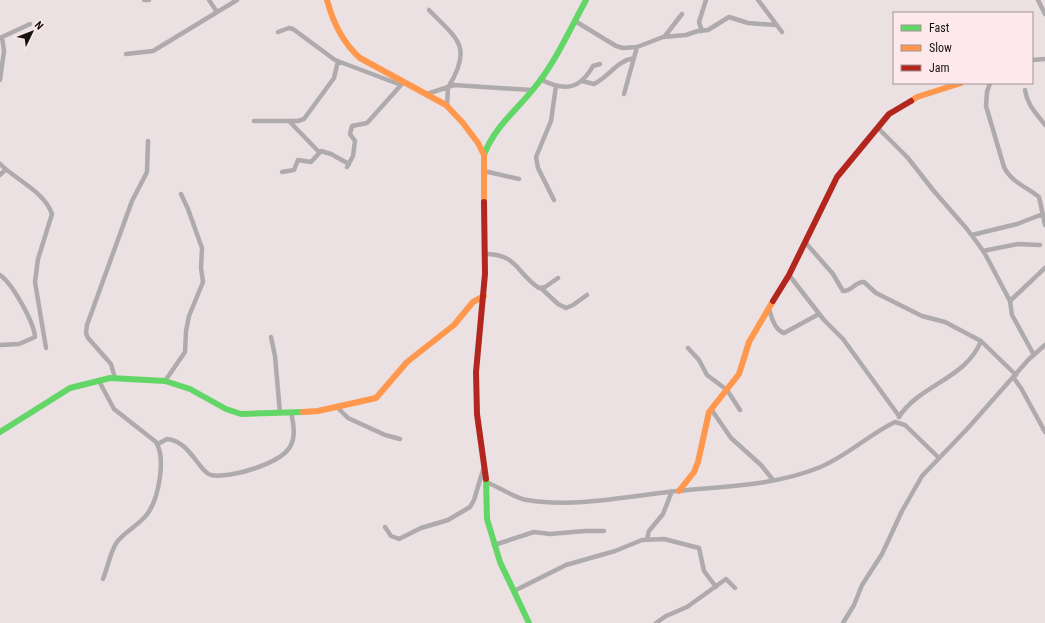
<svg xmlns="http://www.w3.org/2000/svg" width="1045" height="623" font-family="'Roboto Condensed',sans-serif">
<rect width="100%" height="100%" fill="#ebe0e2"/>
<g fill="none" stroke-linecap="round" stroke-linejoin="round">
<path stroke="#afaaac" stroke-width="4.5" d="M144,0H149
M209,0L217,12
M758,0L782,32
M1038,0L1045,14
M429,10C457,39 473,46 449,86
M575,21L616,46L623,48L637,47L663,37L686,35L698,31L708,30L729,17L748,23L776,25
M702,31L699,22L706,0
M278,32L289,28L293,29L335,60L401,85
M665,36L682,14
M0,38L30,24
M126,54L153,51L237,0
M1032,60L1045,59
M540,79C563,91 579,91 593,66L600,64
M0,80L4,51L2,37
M582,81L594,84C610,76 616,61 634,58
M990,83L987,92L986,106L1004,167C1011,182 1028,188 1039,197L1045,225
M1025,90C1027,105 1037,114 1045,125
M427,94L454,85L531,90
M624,94L637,47
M447,106L448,87
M254,121H298L304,119L334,78L338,61
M289,121L319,152
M878,128L908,158L933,190L967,229L984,252L1010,301
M0,164C16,180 45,192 52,214L38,259L35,282L46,348
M347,167L353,156L355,141L350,134L352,126L367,123L402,84
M484,171L519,179
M282,172L294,170L298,160L311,162L321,151L331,154L349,164
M0,175L5,170
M554,200L538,168L536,157L551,121L556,86
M972,235L1017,224L1043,214
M805,242L833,274L843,291C851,292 856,281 864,282L876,293L922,316L945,322L981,341L1016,375
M983,251L1018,244L1040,245
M485,254C518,254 516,273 539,288L545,287L558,278
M0,275C12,283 34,322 35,337L19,344L0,345
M789,275L824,320L843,339L899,416
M542,289L558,304L566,308L573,305L587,295
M769,308C771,317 775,330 784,333L819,314
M271,337L275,356L280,413
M688,348L699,360L707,375L727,390L740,410
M1034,355L1012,315L1010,301L1045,268
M1013,377L1021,388L1045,432
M115,378L111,364L88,338L86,333L87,325L132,201L147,172L148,141
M99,381L114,409L156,442C166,458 159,497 148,513C140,525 126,530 117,542C110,552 108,567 103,579
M165,381L185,352L186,331L189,316L203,282L201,268L202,248L188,209L181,194
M337,407L348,418L385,435L400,439
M711,409L731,438L761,465L773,480
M899,417C919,385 966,379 981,341
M158,444L167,439C190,441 199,472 211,475C230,479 283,463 291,445C296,435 293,422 291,412
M486,482C497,486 517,499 527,500C575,508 629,496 677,491C724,486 773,486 818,468C846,457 868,435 895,422L905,425L939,458
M385,527L391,536L399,539L421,528L448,520L470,507L474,500L483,470
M647,539L649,531L663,514L672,491
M494,545L534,532L550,534L585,531H604
M514,591L566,565L615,551L642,540L664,539L699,548L704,571L716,587
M656,623L666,616L687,607L726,579L735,588
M843,623L854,605L862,585L882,554L902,511L922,476L968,428L1029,359L1045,345"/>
<path stroke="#63d668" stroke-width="6" d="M484,155C494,127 517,110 535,87C556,61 570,29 586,0
M0,432L70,388L110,378L165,381L190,389L226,409L241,414L303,412
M486,479L487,519L500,562L529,623"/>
<path stroke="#ff974d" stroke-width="6" d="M327,0C333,23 342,42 360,58L446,105L463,123L478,143L484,155V202
M911,101L917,97L961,83
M303,412L318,411L376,398L407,362L454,325L473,302L484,296
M679,491L694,472L698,462L709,412L739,374L749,342L773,301"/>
<path stroke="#b3261e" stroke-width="6" d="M484,202L485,274L476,372L477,414L486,479
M773,301L789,275L837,177L889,114L911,101"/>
</g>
<rect x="893" y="12" width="140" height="72" fill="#fde9eb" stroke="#a29395"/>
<rect x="901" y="25" width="20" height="6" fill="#63d668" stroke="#a29395"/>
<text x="929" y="32" font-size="12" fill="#191213">Fast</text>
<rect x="901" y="45" width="20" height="6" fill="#ff974d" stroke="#a29395"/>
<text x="929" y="52" font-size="12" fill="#191213">Slow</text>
<rect x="901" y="65" width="20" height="6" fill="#b3261e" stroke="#a29395"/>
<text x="929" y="72" font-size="12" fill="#191213">Jam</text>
<g transform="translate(32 32) rotate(47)" stroke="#fde9eb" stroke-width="3" paint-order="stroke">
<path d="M0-3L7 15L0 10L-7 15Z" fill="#191213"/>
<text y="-6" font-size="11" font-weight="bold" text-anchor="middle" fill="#191213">N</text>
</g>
</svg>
